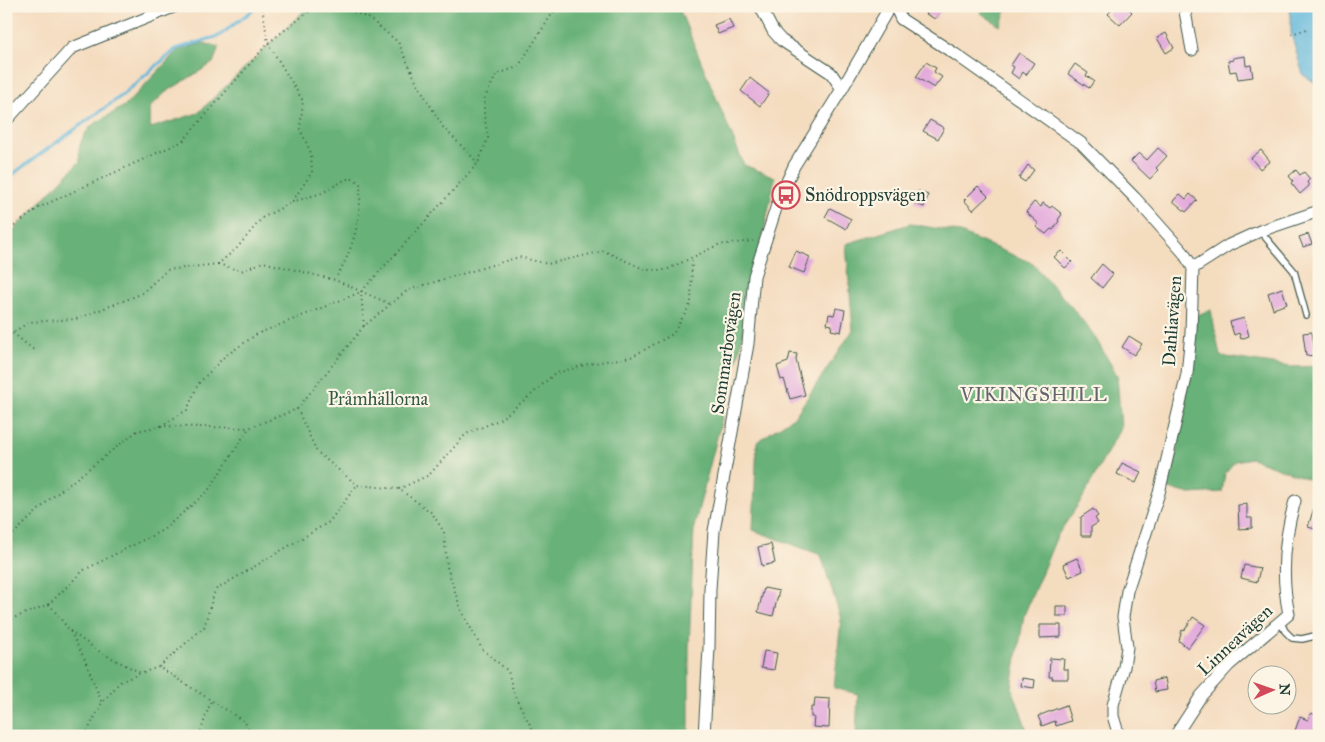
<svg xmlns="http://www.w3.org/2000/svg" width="1325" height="742" font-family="'IM FELL Great Primer',serif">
<rect width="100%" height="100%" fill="#fcf5e5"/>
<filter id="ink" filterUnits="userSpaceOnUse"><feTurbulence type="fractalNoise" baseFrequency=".02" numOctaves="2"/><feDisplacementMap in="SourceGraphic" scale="10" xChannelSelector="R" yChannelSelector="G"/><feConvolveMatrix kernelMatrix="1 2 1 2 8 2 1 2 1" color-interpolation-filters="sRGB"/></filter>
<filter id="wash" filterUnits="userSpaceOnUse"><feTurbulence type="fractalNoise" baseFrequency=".0096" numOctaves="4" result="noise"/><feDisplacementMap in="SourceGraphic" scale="20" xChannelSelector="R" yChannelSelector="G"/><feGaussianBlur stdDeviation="1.12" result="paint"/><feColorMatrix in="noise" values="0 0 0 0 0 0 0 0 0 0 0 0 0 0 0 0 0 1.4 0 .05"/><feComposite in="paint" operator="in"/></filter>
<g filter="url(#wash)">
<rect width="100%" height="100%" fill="#f4dcbf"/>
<path fill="#68b178" stroke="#447756" d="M309,6H678L744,165L775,177L739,352L694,527L689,648V736H6V238L80,161L79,149L83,137L91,126L126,105L177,51L203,43L219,47L213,63L166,92L151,106L149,119L151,128L198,113Z
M979,6H1008L1000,26L981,13Z
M910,224L958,232L1032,263L1075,311L1093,334L1117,375L1121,427L1082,499L1057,536L1024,615L1012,688L1026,727V736H1001L998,732L980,736H856L858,694L834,688L841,619L821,555L753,530L757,442L795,416L853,330L846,244Z
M1211,310L1220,356L1291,367L1319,366V480H1311L1251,458L1235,461L1225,473L1222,492L1190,494L1166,488L1175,463L1197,315Z"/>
<path fill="#5eb7dc" stroke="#3e7a88" d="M1289,6H1319V85L1303,75L1291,34V16Z"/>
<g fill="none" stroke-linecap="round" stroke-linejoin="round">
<path stroke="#5eb7dc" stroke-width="3" d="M6,180L21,168L120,97L176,49L219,36L258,6"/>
</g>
<g id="blocks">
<path fill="#e3abdc" d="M931,6H944L935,19L926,14Z
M1115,6H1126L1132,12L1120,25L1108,14Z
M729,19L733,28L718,34L714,25Z
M1166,33L1174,48L1166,53L1157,38Z
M1019,53L1034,63L1026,75L1023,72L1019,79L1011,73L1014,67L1011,65Z
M1245,56L1246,66L1251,65L1253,77L1238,79L1236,71L1230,72L1228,61L1233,60V58Z
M926,62L936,68L934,72L942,77L934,88L916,77Z
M1075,64L1088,73L1086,76L1094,81L1089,88L1068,74Z
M750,78L769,93L760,106L741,91Z
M930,120L944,128L938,139L923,131Z
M1158,148L1167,156L1156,168L1158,170L1150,179L1131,161L1139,153L1147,160Z
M1261,150L1270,161L1260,169L1251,158Z
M1028,165L1034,170L1025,182L1019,178Z
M1296,170L1300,175L1304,172L1310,179L1307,182L1309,186L1300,194L1291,183L1293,181L1289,176Z
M978,186L988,196L973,210L964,200Z
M918,191L928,195L924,207L914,203Z
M1180,194L1186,199L1190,194L1197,200L1186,212L1173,201Z
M1034,202L1041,207L1043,203L1050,208L1052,206L1062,214L1058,220L1059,221L1053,230L1051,229L1046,234L1036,227L1039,224L1026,212Z
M830,208L851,219L846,229L825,217Z
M1308,234L1312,244L1303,247L1299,237Z
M796,251L810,257L804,273L789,267Z
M1061,251L1072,262L1065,268L1054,257Z
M1102,264L1113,274L1102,288L1091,278Z
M1282,288L1287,304L1273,309L1268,293Z
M836,308L845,310L841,332L831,330L832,325L827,324L829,314L834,315Z
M1244,318L1249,336L1241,339L1239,333L1234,335L1230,322Z
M1312,332L1315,355L1306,356L1303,333Z
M1129,336L1142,344L1134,355L1122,347Z
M790,353L797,354L796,360L805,395L790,399L784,379L781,380L777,366L788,362Z
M1122,463L1141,472L1136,483L1117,474Z
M1317,498H1319V530L1308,527Z
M1247,504V518H1252V528L1239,529L1238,505Z
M1093,509L1098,516L1095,518L1098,523L1091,527V536H1081V517Z
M771,544L775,563L762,566L758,547Z
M1077,558L1083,571L1069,577L1063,564Z
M1244,565L1260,568L1257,582L1241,578Z
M764,588L779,591L773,616L758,612Z
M1056,606H1067V616H1056Z
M1193,617L1205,625L1188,648L1179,641L1182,630L1184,631Z
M1040,625H1061V637L1040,638Z
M764,651L777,653L774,670L761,668Z
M1050,658L1064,659L1063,669H1068V679H1052L1053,677H1049Z
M1022,678L1035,680L1034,688L1021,686Z
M1165,678L1167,690L1155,692L1153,681Z
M815,698L830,699L829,728L813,727L814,717H811V707H814Z
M1066,705L1071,721L1056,726L1055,721L1042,726L1038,716Z
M1311,713L1319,716L1312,736H1293L1300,717L1308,720Z"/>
</g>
</g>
<g filter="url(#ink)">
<use href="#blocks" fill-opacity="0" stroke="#3f5549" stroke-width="1"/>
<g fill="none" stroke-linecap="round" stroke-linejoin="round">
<g stroke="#3f5549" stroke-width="8">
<path id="lane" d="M1260,231L1294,271L1306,315
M1280,621L1285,631L1292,638L1302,639L1319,635"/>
</g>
<g stroke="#3f5549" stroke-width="13">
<path id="street" d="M760,6L773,31L781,40L831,73L842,89
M895,6L901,19L955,54L1081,143L1135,198L1183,252L1193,268L1191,333L1187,374L1159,493L1127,591L1123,617L1127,647L1124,667L1113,705V716L1119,736
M1184,6L1192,50
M6,121L72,48L176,6
M1193,268L1229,245L1260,231L1319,211
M704,736L709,648L710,589L714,531L748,344L754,276L779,199L794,166L842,89L890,6
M1175,736L1201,696L1229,665L1289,614C1281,577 1284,538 1295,501"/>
</g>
<path stroke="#3f5549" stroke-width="2" stroke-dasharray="1 4" stroke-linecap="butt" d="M340,6L370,19L398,42L417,83L443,127L478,163
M1291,34L1307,29
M292,202L322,193L346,179H354L360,183C362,216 353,252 335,279
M6,232L40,207L183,141L268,43L316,6
M218,264L241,271L263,262L335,280L390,304
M364,326L361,292L478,163L488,138L484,115V99L497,74L518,67L557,6
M13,333L35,351
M6,337L29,322L76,319L141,294L167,270L218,264L237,248L262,218L292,202L312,172L311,153L300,129L303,101L268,43L262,6
M297,409L317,452L357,485L399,489L432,513L444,532L447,567L461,610L482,649L508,671L514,694L536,736
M161,426L187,410L198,384L224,357L257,334L361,292
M399,489L429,475L466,434L499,420L531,395L554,374L588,364L631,357L673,334L691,303L692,259
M6,541L50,499L137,431L161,426L249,428
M49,604L70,631L84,658L102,703
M6,621L49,604L84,570L163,530L208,491L249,428L297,409L364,326L408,290L519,257L548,264L604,251L646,270H666L718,245L753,241
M70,631L100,652L141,673L159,667L245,722L252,736
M159,667L204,627L215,590L329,522L357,485
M85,736L102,703L120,682L141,673
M199,736L211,701"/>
<use href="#lane" stroke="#fff" stroke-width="5.5"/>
<use href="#street" stroke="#fff" stroke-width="11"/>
</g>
</g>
<defs>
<g id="bus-ring" transform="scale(1.4375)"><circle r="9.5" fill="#fcf5e5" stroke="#d1495b" stroke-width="1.5"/><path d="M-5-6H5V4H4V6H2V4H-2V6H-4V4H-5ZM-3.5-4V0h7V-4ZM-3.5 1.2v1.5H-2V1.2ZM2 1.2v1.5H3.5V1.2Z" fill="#d1495b"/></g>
</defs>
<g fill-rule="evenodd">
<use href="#bus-ring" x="786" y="195"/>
</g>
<g text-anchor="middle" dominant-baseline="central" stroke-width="4.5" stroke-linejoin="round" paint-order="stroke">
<g font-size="18" fill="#1f3d34" stroke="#fcf5e5" text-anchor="start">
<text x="805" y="195">Snödroppsvägen</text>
</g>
<g font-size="18" fill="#1f3d34" stroke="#fcf5e5">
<text transform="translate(1172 321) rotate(-86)">Dahliavägen</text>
<text transform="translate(726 353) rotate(-82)">Sommarbovägen</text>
<text transform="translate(1235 640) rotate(-43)">Linneavägen</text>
</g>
<g font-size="18" fill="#335a46" stroke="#fcf5e5">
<text x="378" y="399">Pråmhällorna</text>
</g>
<g font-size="19" letter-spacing="1" fill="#64646f" stroke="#fcf5e5">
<text x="1034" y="394">VIKINGSHILL</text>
</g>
</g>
<rect width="1325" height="742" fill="none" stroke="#fcf5e5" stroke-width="25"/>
<g transform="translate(1272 690) rotate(88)"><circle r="24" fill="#fcf5e5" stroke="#a4ab9e"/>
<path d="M0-4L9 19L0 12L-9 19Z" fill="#d1495b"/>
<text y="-8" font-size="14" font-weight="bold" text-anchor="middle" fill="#1f3d34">N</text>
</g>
</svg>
